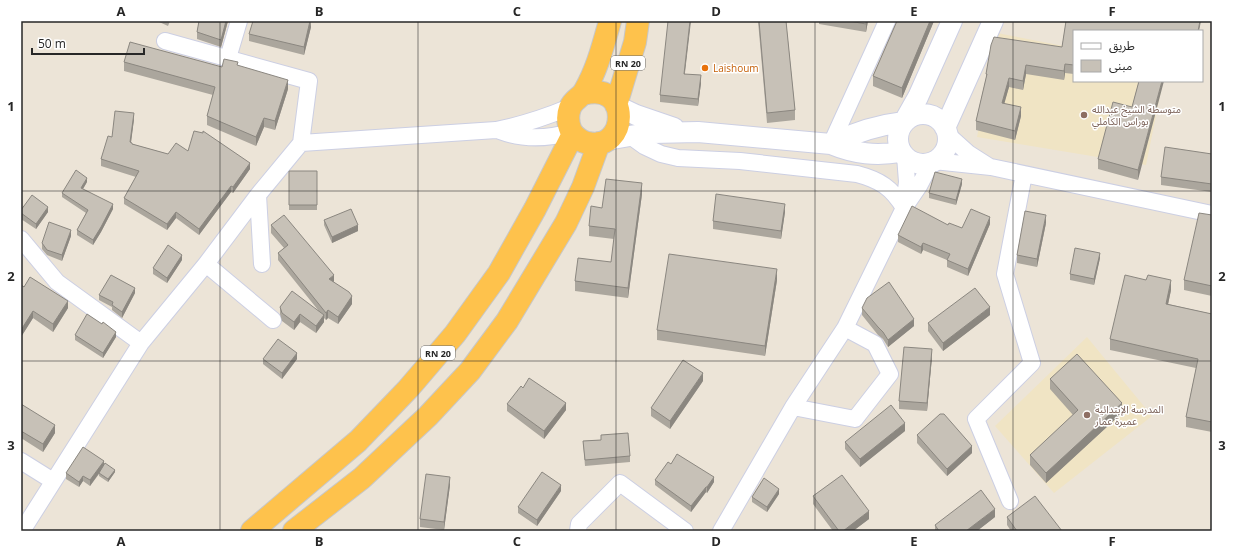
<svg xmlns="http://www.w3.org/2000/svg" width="1233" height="552" font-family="'Open Sans','Noto Sans Arabic',sans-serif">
<rect width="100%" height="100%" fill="#ece4d7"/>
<path fill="#f0e4c4" d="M997,33L1074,48V81H1163L1146,165L977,137Z
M1087,337L1152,416L1054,493L995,426Z"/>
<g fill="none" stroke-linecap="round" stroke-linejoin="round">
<g stroke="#cccfe3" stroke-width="18">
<path id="minor" d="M165,41L309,81L301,143
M228,58L239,21
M500,131C524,140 547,139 571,132
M948,135L968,153L990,167
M630,136L644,146L661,154L678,158L740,161L857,174C880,180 892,188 904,208
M831,144L887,21
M934,161L991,167L1212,214
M258,195L262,264
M904,205L907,182L905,156
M21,239L57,282L141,343
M206,264L273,320
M793,407L855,419L890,374L875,344L845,328
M21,461L53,481
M1010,501L976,419L1032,363L1005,274L1024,174
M22,531L141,343L206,264L258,195L301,143L496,130C522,125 546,117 570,107
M578,531L579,524L620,483L685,531
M721,531L793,407L845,328L904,208L919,186L931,163"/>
</g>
<g stroke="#cccfe3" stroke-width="22">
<path id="tertiary" d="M617,106L636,115L674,128
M898 139a25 25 0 1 1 50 0a25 25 0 1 1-50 0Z
M905,120L918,97L952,21
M945,128L993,21
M607,140L630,136L652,133L698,132L831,144C855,154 876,156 901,152
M831,144C855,132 878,125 904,122"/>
</g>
<g stroke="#c7c7c7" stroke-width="24">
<path id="trunk" d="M583,94C632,80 628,152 588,143C582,142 575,137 571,131C568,124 567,116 570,108C573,100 580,98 584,92C597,70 603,46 610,21
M616,105L635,42L638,21
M252,531L358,441L408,389L455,334L499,273L535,209L573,134
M294,531L362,478L428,416L470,371L507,321L566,223L583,187L599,143"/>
</g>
<use href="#minor" stroke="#fff" stroke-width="16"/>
<use href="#tertiary" stroke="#fff" stroke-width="20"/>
<use href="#trunk" stroke="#fec24c" stroke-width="22"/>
</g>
<path fill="#aba69d" d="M157,21H170L168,26Z
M199,21H228L221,47L197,39V32Z
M311,21V27L304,55L249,41V34Z
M758,21H786L795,110V120L767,123Z
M819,21H868L866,32L819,24Z
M897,21H934L902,98L873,86V76Z
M1066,21L1074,31V74L1065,73L1064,80L1026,74L1023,90L1009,87L1004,103L1021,116L1015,140L976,130V121L986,78V74L1062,47Z
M124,62L222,67L238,66L288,89L275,130L264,127L256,146L207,125V116L213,95L124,71Z
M685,74L701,83L698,106L660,102V95Z
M1139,81L1138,180L1098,169V159L1132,107Z
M134,119L131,143L132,144L168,154L188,151L250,169L233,193L231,192L199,235L176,218L167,230L124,204V198L136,177L101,166V159L112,137Z
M1212,154V192L1161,185V177Z
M289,171H317V210H289Z
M87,182L83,189L113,209L101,232L93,245L77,235V230L86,213L62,197V193Z
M962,184L956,205L929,198V193Z
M642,194L628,298L575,291V281L611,262L614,239L589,236V226L602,208Z
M21,210L48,212L36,229L21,219Z
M785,212L781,239L713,229V221Z
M1212,215V296L1184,290V280Z
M324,220L358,231L332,243L324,225Z
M1046,223L1037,267L1017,263V255Z
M990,224L968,276L947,267V260L923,250L921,254L898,242V235L948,225L962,228Z
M271,225L334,282L352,304L338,324L328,318L326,320L324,318V322L316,333L300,322L294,330L282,321L280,314V307L318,310L278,260V253L284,248L271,233Z
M71,236L62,261L47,255L42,249V243Z
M1100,258L1094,285L1070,280V274Z
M182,260L167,283L153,274V268Z
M777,280L765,356L657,340V330Z
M21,285L68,308L53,332L33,318L21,337Z
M1171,290L1168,304L1212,314V432L1186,427V417L1196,368L1110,350V339Z
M135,293L122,318L112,310V307L99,300V295Z
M862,308L914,326L888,347L883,339L878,335L862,315Z
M990,315L943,351L928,331V323Z
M102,324L116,337L103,358L75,340V335Z
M932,357L927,411L899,409V401Z
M263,359H297L282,379L263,364Z
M1050,379L1122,413L1046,483L1030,465V455L1073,415L1050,389Z
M703,381L670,429L651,416V408Z
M21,404L55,433L43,452L21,438Z
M507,404L566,410L544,439L507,411Z
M905,431L860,467L845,449V442Z
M917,435L972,453L947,476L917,443Z
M601,440L630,456V462L585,466L583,441Z
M671,464L714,482L707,493L706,492L691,512L655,485V480Z
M104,465L115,472L108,482L99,476V474L90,486L83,481L79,487L66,479V473Z
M450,485L444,530L420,527V519Z
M561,491L537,526L518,513V507Z
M779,494L767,512L752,502V497Z
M813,496L869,519L853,531H833L813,504Z
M995,517L977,531H935V525Z
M1007,517L1062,531H1011L1007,525Z"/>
<path fill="#8b8780" d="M226,21H228L221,47V40Z
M310,21L311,27L304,55V47Z
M690,21H691L684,81V74Z
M866,21H868L866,32Z
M930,21H934L902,98V88Z
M1200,21H1201L1199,31H1198Z
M1065,64V73L1064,80V71Z
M1026,65V74L1023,90V81Z
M701,75V83L698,106V99Z
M1009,78V87L1002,112V103Z
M288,80V89L275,130V121Z
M1162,81H1164L1138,180V170Z
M1021,107V116L1015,140V131Z
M134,113V119L130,149V142Z
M264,118V127L256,146V137Z
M250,163V169L233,193V187Z
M87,178V182L81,192V188Z
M962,179V184L956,205V200Z
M642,183V194L628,298V288Z
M231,186V192L199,235V229Z
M113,204V209L101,232L93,245V240Z
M785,204V212L781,239V231Z
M48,207V212L36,229V224Z
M176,212V218L167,230V224Z
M1046,215V223L1037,267V259Z
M990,217V224L968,276V269Z
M358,225V231L332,243V237Z
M71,230V236L62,261V255Z
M923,243V250L921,254V247Z
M1100,253V258L1094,285V279Z
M182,255V260L167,283V278Z
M777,269V280L765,356V346Z
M334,275V282L329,279Z
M1171,280V290L1166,314V304Z
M135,288V293L122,318V312Z
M352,296V304L338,324V317Z
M68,301V308L53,332V324Z
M990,307V315L943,351V343Z
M328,310V318L326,320V313Z
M33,311V318L21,337V330Z
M300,314V322L294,330V322Z
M324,315V322L316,333V326Z
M914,319V326L888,347V340Z
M116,332V337L103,358V353Z
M932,349V357L927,411V403Z
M297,353V359L282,379V373Z
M703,373V381L670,429V421Z
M566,403V410L544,439V431Z
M1122,403V413L1046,483V473Z
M905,423V431L860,467V459Z
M55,425V433L43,452V444Z
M972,446V453L947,476V469Z
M104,461V466L90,486V480Z
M115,470V472L108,482V479Z
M83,476V481L79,487V482Z
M450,477V485L444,530V522Z
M714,477V482L707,493V487Z
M561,485V491L537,526V520Z
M706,487V492L691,512V506Z
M779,489V494L767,512V507Z
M995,509V517L977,531H966Z
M869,511V519L853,531H843Z"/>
<path fill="#c7c1b7" stroke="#8b8780" d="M199,21H226L221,40L197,32Z
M253,21H310L304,47L249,34Z
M668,21H690L684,74L701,75L698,99L660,95Z
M759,21H786L795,110L767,113Z
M849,21H866V24Z
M897,21H930L902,88L873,76Z
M1066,21H1200L1198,31H1074V65L1065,64L1064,71L1026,65L1023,81L1009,78L1002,103L1021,107L1015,131L976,121L987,74H986L991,45L994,37L1062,47Z
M130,42L222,67L224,59L238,62L237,65L288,80L275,121L264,118L256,137L207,116L215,87L124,62Z
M1139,81H1162L1138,170L1098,159L1113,102L1132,107Z
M115,111L134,113L130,142L132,143V144L168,154L176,143L188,151L194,131L203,133V131L250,163L233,187L231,186L199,229L176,212L167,224L124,198L139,171L101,159L108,136L112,137Z
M1165,147L1212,154V184L1161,177Z
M76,170L87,178L81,188L113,204L101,227L93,240L77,230L88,210L62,193Z
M289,171H317V205H289Z
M935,172L962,179L956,200L929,193Z
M606,179L642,183L628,288L575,281L578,258L611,262L615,229L589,226L591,206L602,208Z
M716,194L785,204L781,231L713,221Z
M32,195L48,207L36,224L21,213V210Z
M912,206L948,225L949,223L962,228L971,209L990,217L968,269L947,260L950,254L923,243L921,247L898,235Z
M351,209L358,225L332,237L324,220Z
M1025,211L1046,215L1037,259L1017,255Z
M1199,213L1212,215V286L1184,280Z
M284,215L334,275L329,279L349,292L352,296L338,317L328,310L326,313L278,253L288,245L271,225Z
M49,222L71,230L62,255L47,250L42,243Z
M168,245L182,255L167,278L153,268Z
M1075,248L1100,253L1094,279L1070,274Z
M669,254L777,269L765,346L657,330Z
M111,275L135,288L122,312L112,305L113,302L99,295Z
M1125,275L1146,280L1148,275L1171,280L1166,304L1212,314V422L1186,417L1198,359L1110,339Z
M30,277L68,301L53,324L33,311L21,330V285L24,287Z
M889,282L914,319L888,340L883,332L878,327L862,308L867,298Z
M975,288L990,307L943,343L928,323Z
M292,291L324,315L316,326L300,314L294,322L282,313L280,307Z
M87,314L102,324L103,322L116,332L103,353L75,335Z
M278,339L297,353L282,373L263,359Z
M904,347L932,349L927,403L899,401Z
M1077,354L1122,403L1046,473L1030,455L1078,410L1050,379Z
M683,360L703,373L670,421L651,408Z
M529,378L566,403L544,431L507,404L521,386L523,388Z
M21,404L55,425L43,444L21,431Z
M891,405L905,423L860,459L845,442Z
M940,414H944L972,446L947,469L917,435Z
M628,433L630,456L585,460L583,441L601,440V435Z
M83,447L104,461L90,480L83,476L79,482L66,473Z
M677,454L714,477L707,487H706L691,506L655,480L668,462L671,464Z
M105,463L115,470L108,479L99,473Z
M542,472L561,485L537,520L518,507Z
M426,474L450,477L444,522L420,519Z
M842,475L869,511L843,531H839L813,496Z
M764,478L779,489L767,507L752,497Z
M981,490L995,509L966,531H939L935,525Z
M1035,496L1062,531H1017L1007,517Z"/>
<path fill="none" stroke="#272727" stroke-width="1" stroke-opacity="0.55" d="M220,21V531M418,21V531M616,21V531M815,21V531M1013,21V531M21,191H1212M21,361H1212"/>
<circle fill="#e8710a" stroke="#fff" stroke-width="1.5" cx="705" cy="68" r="4"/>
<g fill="#8d6e63" stroke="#fff" stroke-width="1.5">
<circle cx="1084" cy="115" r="4"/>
<circle cx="1087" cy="415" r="4"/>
</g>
<g text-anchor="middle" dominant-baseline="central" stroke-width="3" stroke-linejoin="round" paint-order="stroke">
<g fill="#fff" stroke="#686868" stroke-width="1">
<rect x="611" y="56" width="34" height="14" rx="3"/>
<rect x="421" y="346" width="34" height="14" rx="3"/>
</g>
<g font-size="9" font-weight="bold" fill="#272727">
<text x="628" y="63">RN 20</text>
<text x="438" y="353">RN 20</text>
</g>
<g font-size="10" fill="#c56008" stroke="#fff" text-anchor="start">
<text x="713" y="68">Laishoum</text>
</g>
<g font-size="10" fill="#785e54" stroke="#fff" text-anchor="start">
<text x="1092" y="109">متوسطة الشيخ عبدالله<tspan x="1092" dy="12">بوراس الكاملي</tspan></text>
<text x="1095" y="409">المدرسة الإبتدائية<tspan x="1095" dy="12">عميرة عمار</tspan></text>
</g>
</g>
<rect width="1233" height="552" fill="none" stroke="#ffffff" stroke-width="44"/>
<rect x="1073" y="30" width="130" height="52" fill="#ffffff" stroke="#a9a9a9"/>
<rect x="1081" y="43" width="20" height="6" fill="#ffffff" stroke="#a9a9a9"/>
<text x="1109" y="50" font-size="12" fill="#272727">طريق</text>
<rect x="1081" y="60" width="20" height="12" fill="#c7c1b7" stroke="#a9a9a9"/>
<text x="1109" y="70" font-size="12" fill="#272727">مبنى</text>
<path d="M32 48v6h112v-6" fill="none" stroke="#272727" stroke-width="2"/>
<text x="38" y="48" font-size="12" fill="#272727" stroke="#ffffff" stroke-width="3" paint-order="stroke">50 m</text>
<rect x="22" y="22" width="1189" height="508" fill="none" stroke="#272727" stroke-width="1.5"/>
<g font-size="13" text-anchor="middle" font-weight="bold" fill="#272727">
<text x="121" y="16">A</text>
<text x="319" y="16">B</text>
<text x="517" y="16">C</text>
<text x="716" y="16">D</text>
<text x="914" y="16">E</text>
<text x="1112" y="16">F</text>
<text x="11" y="111">1</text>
<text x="1222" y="111">1</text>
<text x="11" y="281">2</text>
<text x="1222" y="281">2</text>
<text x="11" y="450">3</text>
<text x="1222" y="450">3</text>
<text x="121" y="546">A</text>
<text x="319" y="546">B</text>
<text x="517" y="546">C</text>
<text x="716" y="546">D</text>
<text x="914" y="546">E</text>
<text x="1112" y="546">F</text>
</g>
</svg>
